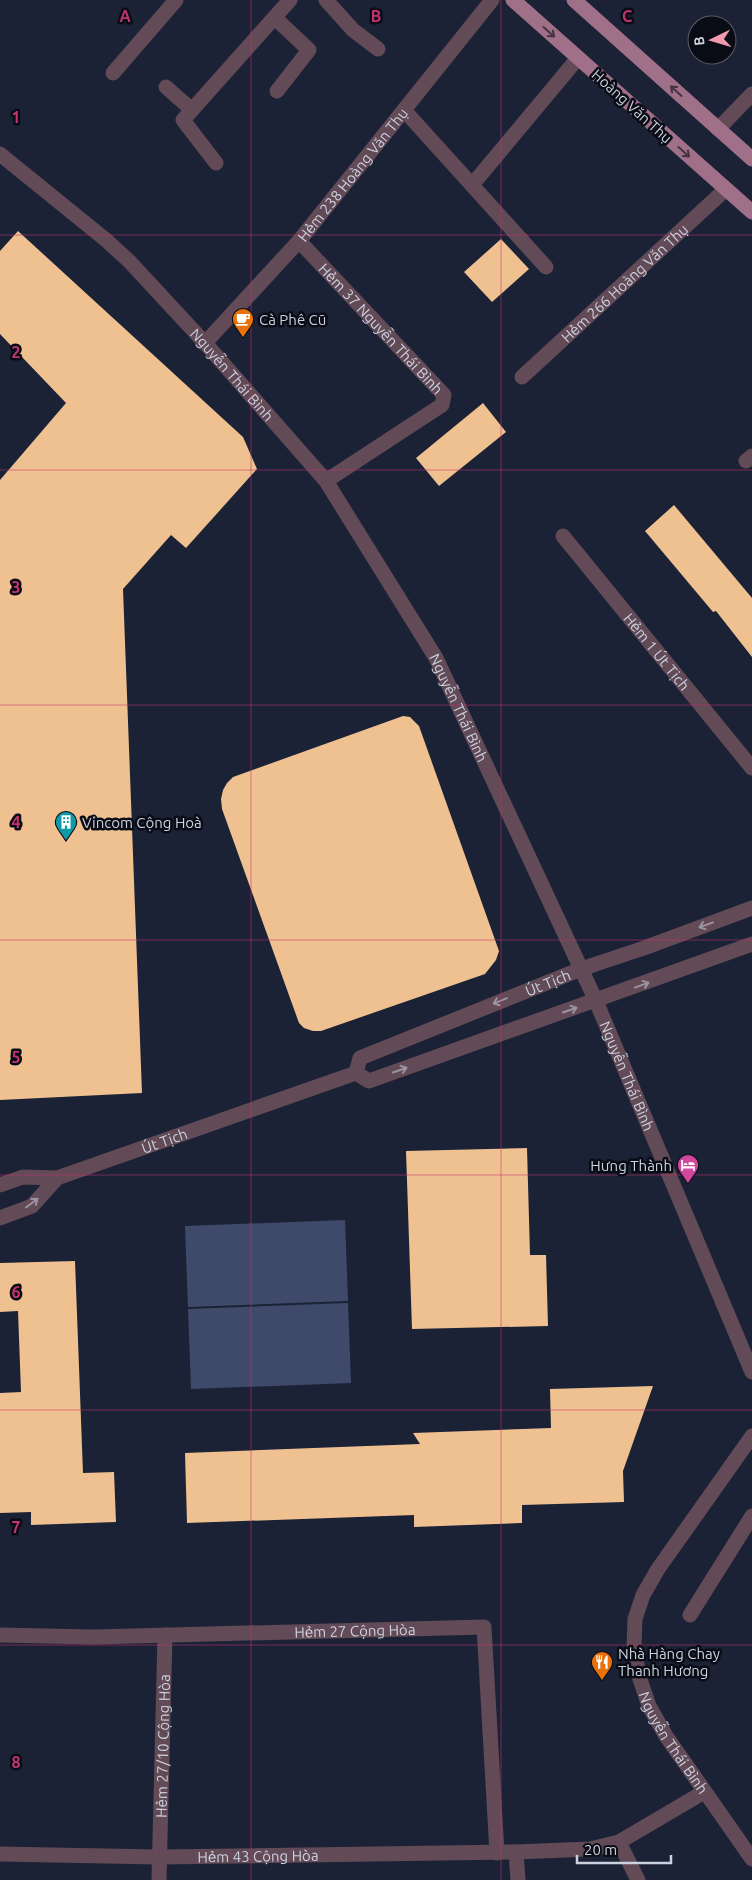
<svg xmlns="http://www.w3.org/2000/svg" width="752" height="1880" font-family="Ubuntu,sans-serif">
<rect width="100%" height="100%" fill="#1b2236"/>
<path fill="#3f4a6a" d="M345,1220L348,1301L188,1307L185,1226Z
M348,1303L351,1383L191,1389L188,1309Z"/>
<path fill="#efc090" d="M18,231L243,437L257,469L186,548L171,535L123,589L142,1093L0,1100V480L66,403L0,334V251Z
M501,239L529,269L492,302L464,272Z
M483,403L506,432L439,486L416,458Z
M674,505L752,598V657L716,611L713,612L645,531Z
M403,716L410,717L419,726L499,951L496,960L485,974L321,1031H313L304,1028L299,1023L222,809L221,799L223,790L227,783L233,777Z
M527,1148L530,1255H546L548,1326L412,1329L406,1151Z
M75,1261L83,1473L114,1472L116,1522L31,1525V1512L0,1513V1393L21,1392L18,1311L0,1312V1263Z
M653,1386L623,1471L624,1502L522,1505V1523L414,1527V1515L187,1523L185,1453L420,1444L413,1433L551,1428L550,1389Z"/>
<g fill="none" stroke-linecap="round" stroke-linejoin="round">
<g stroke="#624a56" stroke-width="15">
<path d="M326,0L353,30L378,49"/>
<path d="M275,18L309,50L277,91"/>
<path d="M113,73L176,0"/>
<path d="M166,87L192,110"/>
<path d="M404,110L546,267"/>
<path d="M718,129L752,94"/>
<path id="s1" d="M0,154L106,240L129,261L205,343L326,481L436,658L596,1001L752,1372"/>
<path d="M216,163L183,120L290,0"/>
<path d="M472,185L578,58"/>
<path id="s2" d="M299,241L444,395L442,405L326,481"/>
<path id="s3" d="M205,343L299,241L492,0"/>
<path id="s4" d="M522,377L726,189"/>
<path d="M746,461L752,456"/>
<path id="s5" d="M563,536L752,768"/>
<path id="s6" d="M356,1073L360,1058L581,969L644,948L752,908"/>
<path d="M356,1073L369,1081L752,944"/>
<path id="s7" d="M0,1185L23,1177L57,1178L356,1073"/>
<path d="M0,1218L32,1206L57,1178"/>
<path id="s8" d="M752,1436L658,1569L643,1595L635,1619L634,1647L639,1676L649,1706L666,1736L752,1859"/>
<path d="M690,1615L752,1516"/>
<path id="s9" d="M0,1635L94,1637L484,1627L497,1853"/>
<path d="M619,1842L638,1880"/>
<path d="M516,1852L518,1880"/>
<path id="s10" d="M0,1854L159,1857L516,1852L590,1849L619,1842L704,1792"/>
<path id="s11" d="M159,1880L165,1635"/>
</g>
<path stroke="#a06f88" stroke-width="15" d="M513,0L752,212
M574,0L752,159"/>
</g>
<defs><path id="oneway-shaft" d="M-6 0H5M1.5-3L5.5 0L1.5 3" fill="none" stroke-width="1.6" stroke-linecap="round" stroke-linejoin="round" transform="scale(1.25)"/></defs>
<g stroke="#453443">
<use href="#oneway-shaft" transform="translate(549 32) rotate(42)"/>
<use href="#oneway-shaft" transform="translate(676 91) rotate(-138)"/>
<use href="#oneway-shaft" transform="translate(684 152) rotate(42)"/>
</g>
<g stroke="#9c94a1">
<use href="#oneway-shaft" transform="translate(706 925) rotate(160)"/>
<use href="#oneway-shaft" transform="translate(642 985) rotate(-20)"/>
<use href="#oneway-shaft" transform="translate(500 1001) rotate(158)"/>
<use href="#oneway-shaft" transform="translate(570 1010) rotate(-19)"/>
<use href="#oneway-shaft" transform="translate(400 1070) rotate(-19)"/>
<use href="#oneway-shaft" transform="translate(32 1203) rotate(-37)"/>
</g>
<path fill="none" stroke="#c4346f" stroke-width="1" stroke-opacity="0.55" d="M251,0V1880M501,0V1880M0,235H752M0,470H752M0,705H752M0,940H752M0,1175H752M0,1410H752M0,1645H752"/>
<defs>
<g id="cafe-pin" transform="scale(1.125)"><path d="M0 17L-7.5 6A9.5 9.5 0 1 1 7.5 6Z" fill="#e8710a" stroke="#090c15"/><path d="M-5.5-4.5H6V0H3Q3 3.5 0 3.5H-2.5Q-5.5 3.5-5.5 0ZM3-3.2v2h1.7v-2ZM-6 4.5H4V6H-6Z" fill="#fff"/></g>
<g id="building-pin" transform="scale(1.125)"><path d="M0 17L-7.5 6A9.5 9.5 0 1 1 7.5 6Z" fill="#0f9aa8" stroke="#090c15"/><path d="M-4-6H4V6H1V3H-1V6H-4ZM-2.5-4.3h1.7v1.8h-1.7ZM.8-4.3h1.7v1.8H.8ZM-2.5-1h1.7V.8h-1.7ZM.8-1h1.7V.8H.8Z" fill="#fff"/></g>
<g id="hotel-pin" transform="scale(1.125)"><path d="M0 17L-7.5 6A9.5 9.5 0 1 1 7.5 6Z" fill="#d1479c" stroke="#090c15"/><path d="M-6-4.5h1.5V1H6V5H4.5V3h-9V5H-6ZM-4 0a1.8 1.8 0 1 1 3.6 0ZM.5 0V-2.5h3Q6-2.5 6 0Z" fill="#fff"/></g>
<g id="restaurant-pin" transform="scale(1.125)"><path d="M0 17L-7.5 6A9.5 9.5 0 1 1 7.5 6Z" fill="#e8710a" stroke="#090c15"/><path d="M-5-6h1v4h1v-4h1v4h1v-4h1v5L-1.5 .5V6h-2V.5L-5-1ZM5-6V6H3V1.5H1.5Q1.5-4 5-6Z" fill="#fff"/></g>
</defs>
<g fill-rule="evenodd">
<use href="#cafe-pin" x="243" y="319"/>
<use href="#building-pin" x="66" y="822"/>
<use href="#hotel-pin" x="688" y="1165"/>
<use href="#restaurant-pin" x="602" y="1662"/>
</g>
<g text-anchor="middle" dominant-baseline="central" stroke-width="5" stroke-linejoin="round" paint-order="stroke">
<g font-size="15" fill="#ccd1df" stroke="#090c15">
<text transform="translate(632 106) rotate(42)">Hoàng Văn Thụ</text>
<text stroke="none"><textPath href="#s3" startOffset="224">Hẻm 238 Hoàng Văn Thụ</textPath></text>
<text stroke="none"><textPath href="#s4" startOffset="139">Hẻm 266 Hoàng Văn Thụ</textPath></text>
<text stroke="none"><textPath href="#s2" startOffset="120">Hẻm 37 Nguyễn Thái Bình</textPath></text>
<text stroke="none"><textPath href="#s1" startOffset="321">Nguyễn Thái Bình</textPath></text>
<text stroke="none"><textPath href="#s5" startOffset="149">Hẻm 1 Út Tịch</textPath></text>
<text stroke="none"><textPath href="#s1" startOffset="726">Nguyễn Thái Bình</textPath></text>
<text stroke="none"><textPath href="#s6" startOffset="218">Út Tịch</textPath></text>
<text stroke="none"><textPath href="#s1" startOffset="1131">Nguyễn Thái Bình</textPath></text>
<text stroke="none"><textPath href="#s7" startOffset="172">Út Tịch</textPath></text>
<text stroke="none"><textPath href="#s9" startOffset="355">Hẻm 27 Cộng Hòa</textPath></text>
<text stroke="none"><textPath href="#s8" startOffset="351">Nguyễn Thái Bình</textPath></text>
<text stroke="none"><textPath href="#s11" startOffset="134">Hẻm 27/10 Cộng Hòa</textPath></text>
<text stroke="none"><textPath href="#s10" startOffset="258">Hẻm 43 Cộng Hòa</textPath></text>
</g>
<g font-size="15" fill="#ccd1df" stroke="#090c15" text-anchor="start">
<text x="259" y="319">Cà Phê Cũ</text>
<text x="82" y="822">Vincom Cộng Hoà</text>
<text x="672" y="1165" text-anchor="end">Hưng Thành</text>
<text x="618" y="1653">Nhà Hàng Chay<tspan x="618" dy="17">Thanh Hương</tspan></text>
</g>
</g>
<g font-size="16" text-anchor="middle" font-weight="bold" fill="#c4346f" stroke="#090c15" stroke-width="5" stroke-linejoin="round" paint-order="stroke">
<text x="125" y="22">A</text>
<text x="376" y="22">B</text>
<text x="627" y="22">C</text>
<text x="16" y="123">1</text>
<text x="16" y="358">2</text>
<text x="16" y="593">3</text>
<text x="16" y="828">4</text>
<text x="16" y="1063">5</text>
<text x="16" y="1298">6</text>
<text x="16" y="1533">7</text>
<text x="16" y="1768">8</text>
</g>
<g transform="translate(712 40) rotate(265)"><circle r="24" fill="#090c15" stroke="#575b66"/>
<path d="M0-4L9 19L0 12L-9 19Z" fill="#f29aad"/>
<text y="-8" font-size="14" font-weight="bold" text-anchor="middle" fill="#ccd1df">B</text>
</g>
<path d="M577 1855v8h94v-8" fill="none" stroke="#ccd1df" stroke-width="2.5"/>
<text x="584" y="1855" font-size="15" fill="#ccd1df" stroke="#090c15" stroke-width="4" paint-order="stroke">20 m</text>
</svg>
